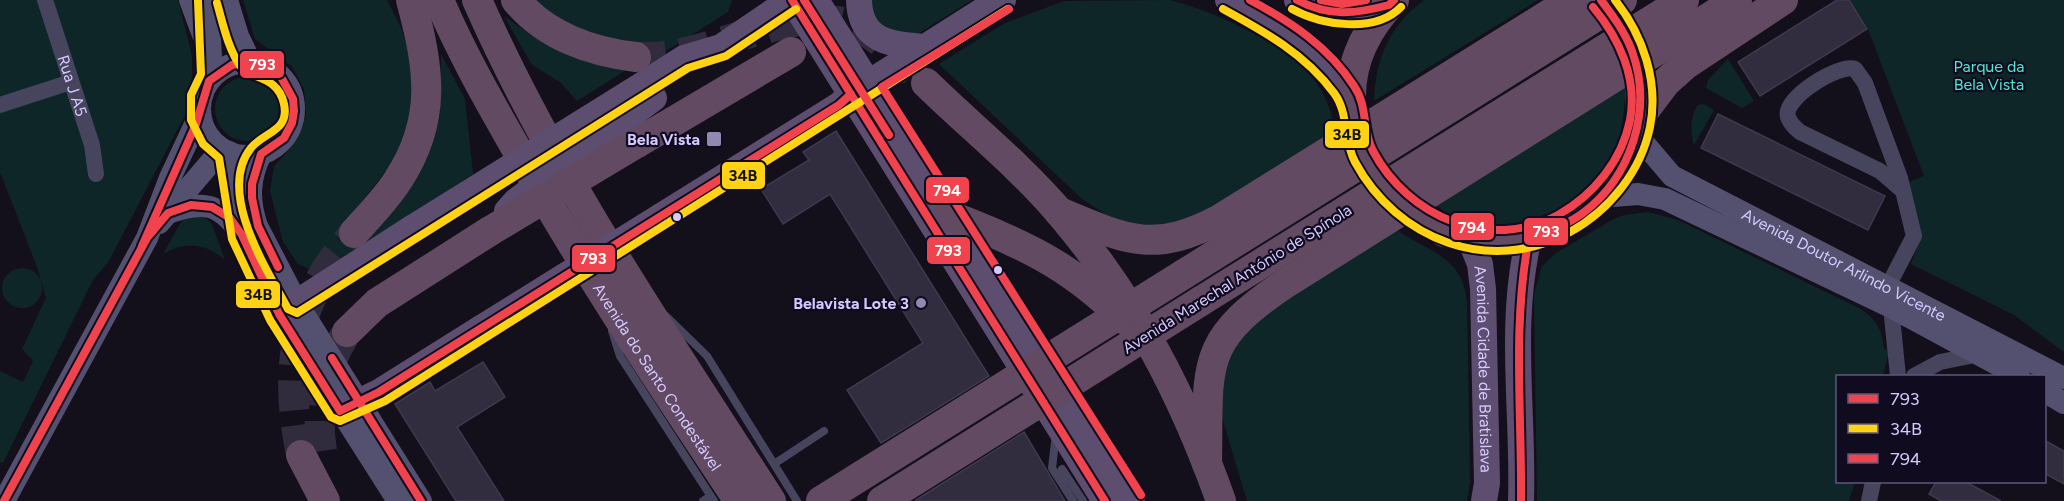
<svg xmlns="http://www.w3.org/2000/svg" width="2064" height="501" font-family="Figtree,sans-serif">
<rect width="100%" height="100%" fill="#13101b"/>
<path fill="#0f2629" d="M0,0H178L192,56V75L186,113L109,261L93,280L3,463L0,462V371L23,382L33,361L22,349L46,298L37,267L0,172Z
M243,0H387L401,28L415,72L412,113L398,155L344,225L406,191L428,156L440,115L441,54L465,99L473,174L337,263L309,269L298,264L283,242L270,191L274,166L289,150L303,127L306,114L304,89L292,67L255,39Z
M533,0H732L728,12L650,61L575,30Z
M867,0H972L913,37L878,32Z
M1170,0C1213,11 1284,43 1312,77C1325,93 1332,112 1335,132L1220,203L1174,224L1135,226L1108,216L1082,199L939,64L1005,23L1064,1Z
M1424,0H1538L1374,101C1376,58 1389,26 1424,0Z
M1849,0H2064V352L2014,315L1911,264L1921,237L1906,183L1924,176L1868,29Z
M504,16L531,35L587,62L634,65L577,101L560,82L532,65Z
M1728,59L1754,101L1742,108L1706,88L1708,80Z
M215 109a32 32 0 1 1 64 0a32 32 0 1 1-64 0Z
M1625,86C1625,116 1621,143 1605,170C1582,209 1509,235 1466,222C1454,218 1444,211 1434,204Z
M1704,104L1714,110L1694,145C1690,133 1690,115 1698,105Z
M1648,212L1678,220L1861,309C1876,319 1883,331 1884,349L1889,350L1883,376H1838V482H1855L1849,501H1537L1534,294L1542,266L1556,253L1612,220L1624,215Z
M203,216L212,224L225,260C205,243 186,241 163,254L181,222L186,218Z
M1394,228C1427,252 1463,255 1467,302L1470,482L1467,501H1247L1221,414L1223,370L1248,325Z
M2 288a20 20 0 1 1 40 0a20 20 0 1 1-40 0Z"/>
<path fill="#312c3e" stroke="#3f3950" stroke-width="1.5" d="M1837,0H1849L1867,29L1760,96L1738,62Z
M1718,114L1885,196L1868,230L1701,148Z
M836,131L989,376L881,443L847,390L923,343L830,194L783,224L761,189L809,160L803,152Z
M483,362L505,397L457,427L504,501H456L395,404L430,382L435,391Z
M1024,432L1065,501H917L916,500Z
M2044,440L2064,451V484L2044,473Z
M1936,482H1966L2001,501H1941L1929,494Z"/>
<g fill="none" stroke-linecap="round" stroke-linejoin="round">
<path stroke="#302c3d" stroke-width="30" stroke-dasharray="30 15" stroke-linecap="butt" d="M636,57C650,57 664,57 677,54C731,44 813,0 863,30C887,44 906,65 926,83
M322,451C315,407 323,369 347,332
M301,455C288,387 288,335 324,273C332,259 344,246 354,233"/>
<path stroke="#47445d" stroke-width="8" d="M666,316L707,356L797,501
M612,331L620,356L714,501
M1056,434L1052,468L1073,501
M774,464L824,431
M1062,469L1083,501
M703,501L711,496"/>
<g stroke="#47445d" stroke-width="16">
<path id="s1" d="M45,0L92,145L96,174"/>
<path d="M0,105L71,82"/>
<path d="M1888,286L1914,236L1900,178L1865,83L1855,69C1840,63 1782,98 1788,117C1790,123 1795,128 1800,132L1880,171L1903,191"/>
<path d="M1891,307L1898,376"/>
<path d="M1914,376L1940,362L1980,354"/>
<path d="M1869,501L1873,482"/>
</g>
<g stroke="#545170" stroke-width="22">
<path d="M190,0L203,35"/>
<path d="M208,0L212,77"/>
<path d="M227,0L238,36L250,61"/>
<circle cx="247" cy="109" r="47"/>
<path id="s2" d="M1638,136L1672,176L2064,378"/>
<path d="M229,152L242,235L279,314L398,501"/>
<path d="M261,154C249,178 248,200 257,226L297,303L421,501"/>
<path d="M1600,197L1638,194L1665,199L1891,307L2019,376"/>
<path d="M168,213C204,200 220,203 242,235"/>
<path d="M159,223L222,149"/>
<path d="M2044,391L2064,403"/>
<path d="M4,501L147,238L170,178L200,114"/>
</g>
<g stroke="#5d4d6f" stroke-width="26">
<path d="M792,0L1105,501"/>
<path d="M816,0L1132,501"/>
<path d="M859,0C860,43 892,44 925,47"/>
<path d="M1228,0C1284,30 1311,48 1350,99"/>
<path d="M1297,0C1332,21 1351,15 1389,5"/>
<path d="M645,83L684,58L721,47L790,0"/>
<path d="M661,216L839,105L851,94L985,9L1003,0"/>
<path id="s3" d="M1470,239L1480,264L1483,289L1487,483L1484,501"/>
<path d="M279,314L412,228"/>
<path d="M340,411L379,392L481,328"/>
<path d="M1521,501C1524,414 1508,323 1529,238"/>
</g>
<g stroke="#634a63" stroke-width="30">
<path id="s4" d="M439,0C461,52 489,101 517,150C585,271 662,385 739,501"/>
<path d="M477,0C555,177 667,339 771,501"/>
<path d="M516,0C545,36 592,52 636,57"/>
<path d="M926,83C970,126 1021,167 1060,213C1134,300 1183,394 1221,501"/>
<path d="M1641,115L1666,82L1685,65L1783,0"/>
<path d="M1353,118C1345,73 1362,33 1394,0"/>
<path d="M637,143L791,52"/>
<path d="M1059,212C1125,239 1152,255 1220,219L1572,0"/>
<path d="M949,215C1022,244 1068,263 1125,320"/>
<path d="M1444,232C1511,251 1568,238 1612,182C1623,168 1634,151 1638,134C1643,114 1640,94 1639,74"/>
<path d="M354,233C369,216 386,199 398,180C438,119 429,67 411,0"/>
<path d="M1184,274L1622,0"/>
<path d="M1201,301L1684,0"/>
<path d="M347,332L377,303L490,231"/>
<path d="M301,455L325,501"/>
<path d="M1207,464C1209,366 1197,342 1286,283L1737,0"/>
</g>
<path stroke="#5d4d6f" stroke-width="26" d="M507,211L516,201L654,98
M412,228L645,83
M481,328L661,216"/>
<path stroke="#634a63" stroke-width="30" d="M1601,0L1628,36L1639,74
M1353,118L1363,154L1396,201L1444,232
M490,231L637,143
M821,501L1184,274
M882,501L1201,301"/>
<g stroke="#110b20" stroke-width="12">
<path id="bus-1" d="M792,0L1105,501
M1297,0C1329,17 1355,14 1389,5L1394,0
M142,246L196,124L209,81L232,65L248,62L261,64L281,77L293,99L294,111L292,123L284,138L261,154L252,184V198L258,226L278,267
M332,358L421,501
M4,501L147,238L168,213L191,205L212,207L230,218L242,235L279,314L340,411L379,392L839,105L851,94
M1521,501C1522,413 1512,325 1529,238C1548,231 1567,225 1583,213C1632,176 1653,109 1632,51C1625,32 1613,16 1601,0"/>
</g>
<g stroke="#110b20" stroke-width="12">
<path id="bus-2" d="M198,1L201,74L191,95V120L203,144L219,158L232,239L270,320L331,417L340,421L385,401L1008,9
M217,3C223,24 228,49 241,67C251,80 278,75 284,104C290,131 264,132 251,148C216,192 267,270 288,309L297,313L688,68L726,56L796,9
M1223,9C1265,32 1305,54 1334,93C1349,113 1343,140 1355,162C1397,240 1490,276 1570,232C1610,210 1641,171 1650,127C1659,82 1643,35 1615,0
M1292,9C1321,25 1375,34 1401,7"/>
</g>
<g stroke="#110b20" stroke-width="12">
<path id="bus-3" d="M804,0L889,135
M1250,0C1291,22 1329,47 1354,86C1368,106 1362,131 1373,151C1408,217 1489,252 1558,215C1594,195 1622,160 1630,120C1638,78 1619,38 1593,7
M1321,0L1342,4L1366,0
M1009,9L882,87L1141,495"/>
</g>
<use href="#bus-1" stroke="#f1434d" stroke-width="8"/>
<use href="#bus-2" stroke="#ffd214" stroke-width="8"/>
<use href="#bus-3" stroke="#f1434d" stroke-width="8"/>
</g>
<g fill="#9189af" stroke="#110b20" stroke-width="2">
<rect x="706" y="131" width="16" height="16" rx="3"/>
<circle cx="921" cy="303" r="6"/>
</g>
<g fill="#d5caff" stroke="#110b20" stroke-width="2">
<circle cx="677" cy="217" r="5"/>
<circle cx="998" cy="270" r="5"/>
</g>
<g text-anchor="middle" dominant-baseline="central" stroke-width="4.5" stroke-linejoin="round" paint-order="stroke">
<g font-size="16" fill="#4fe7cd" stroke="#110b20">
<text x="1989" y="66">Parque da<tspan x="1989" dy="18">Bela Vista</tspan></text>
</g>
<g font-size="16" fill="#d5caff" stroke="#110b20">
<text stroke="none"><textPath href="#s1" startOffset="90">Rua J A5</textPath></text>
<text stroke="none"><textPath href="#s2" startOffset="246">Avenida Doutor Arlindo Vicente</textPath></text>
<text transform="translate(1237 279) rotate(-32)">Avenida Marechal António de Spínola</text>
<text stroke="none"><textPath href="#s3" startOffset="132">Avenida Cidade de Bratislava</textPath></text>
<text stroke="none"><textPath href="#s4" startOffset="436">Avenida do Santo Condestável</textPath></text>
</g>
<g font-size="16" font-weight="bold" fill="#d5caff" stroke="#110b20" text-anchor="end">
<text x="700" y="139">Bela Vista</text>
<text x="909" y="303">Belavista Lote 3</text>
</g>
</g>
<g stroke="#110b20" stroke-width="2">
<rect x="239" y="50" width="46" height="29" rx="6" fill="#f1434d"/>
<rect x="1324" y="120" width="46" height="29" rx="6" fill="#ffd214"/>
<rect x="721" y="161" width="45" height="29" rx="6" fill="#ffd214"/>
<rect x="925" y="176" width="45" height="28" rx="6" fill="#f1434d"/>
<rect x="1450" y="212" width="45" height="29" rx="6" fill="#f1434d"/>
<rect x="1523" y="217" width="46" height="29" rx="6" fill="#f1434d"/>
<rect x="926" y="236" width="45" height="29" rx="6" fill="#f1434d"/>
<rect x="571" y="244" width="45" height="29" rx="6" fill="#f1434d"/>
<rect x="235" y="280" width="46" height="29" rx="6" fill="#ffd214"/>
</g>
<g font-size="16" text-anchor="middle" font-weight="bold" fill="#fff">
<text x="262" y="70">793</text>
<text x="947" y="196">794</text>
<text x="1472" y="233">794</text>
<text x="1546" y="237">793</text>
<text x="948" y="256">793</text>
<text x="593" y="264">793</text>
</g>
<g font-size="16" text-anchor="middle" font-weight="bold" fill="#111">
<text x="1347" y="140">34B</text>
<text x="743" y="181">34B</text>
<text x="258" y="300">34B</text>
</g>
<rect x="1836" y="375" width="210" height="108" fill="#110b20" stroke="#5f5779" stroke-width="1.5"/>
<rect x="1848" y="394" width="30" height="9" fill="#f1434d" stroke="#5f5779" stroke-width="1.5"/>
<text x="1890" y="405" font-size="18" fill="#d5caff">793</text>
<rect x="1848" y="424" width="30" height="9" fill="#ffd214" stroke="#5f5779" stroke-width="1.5"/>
<text x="1890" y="435" font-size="18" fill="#d5caff">34B</text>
<rect x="1848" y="454" width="30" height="9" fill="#f1434d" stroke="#5f5779" stroke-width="1.5"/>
<text x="1890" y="465" font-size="18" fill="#d5caff">794</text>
</svg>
